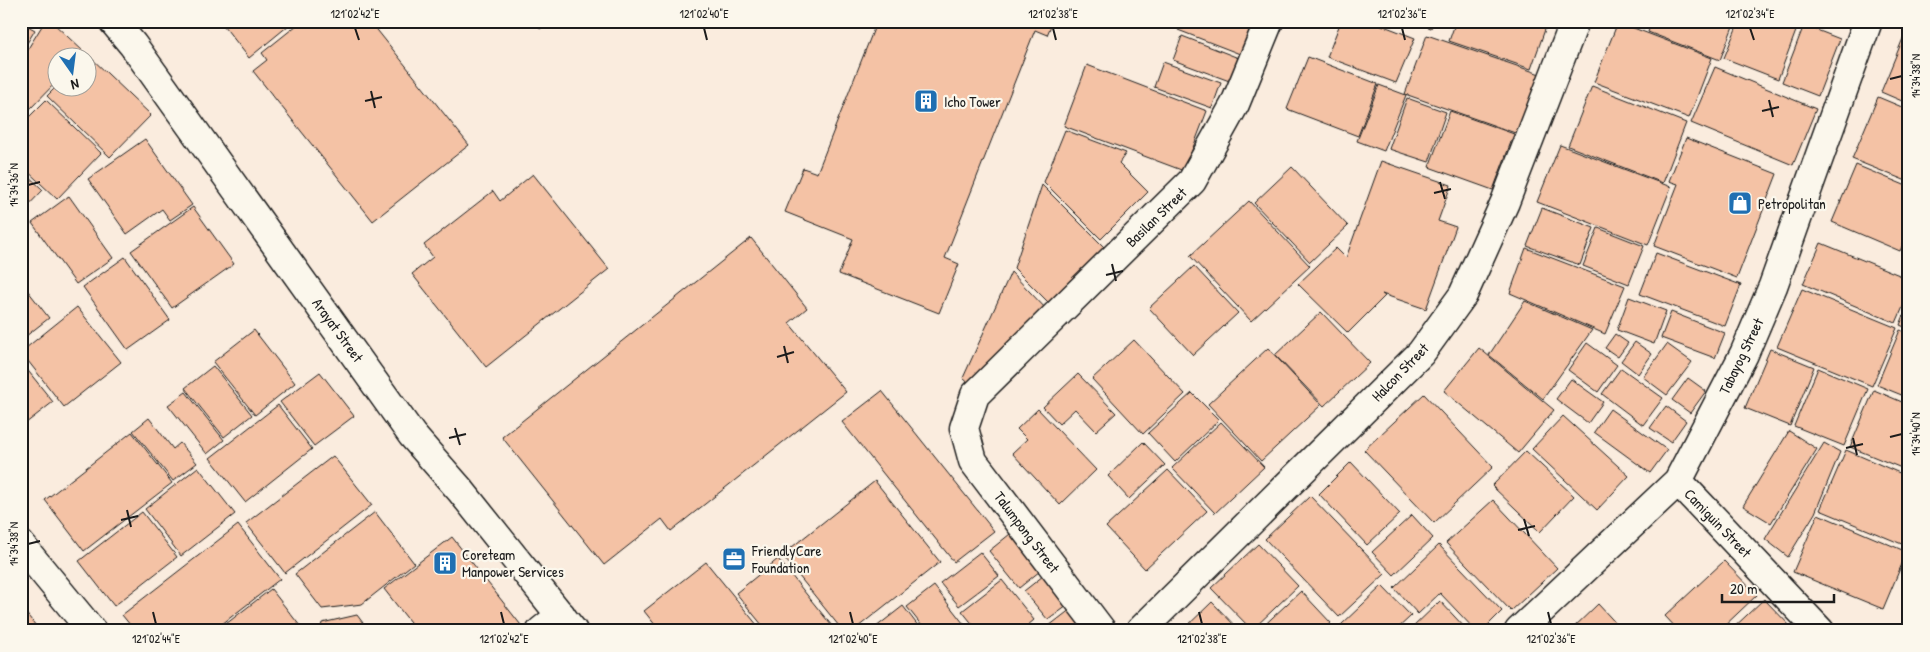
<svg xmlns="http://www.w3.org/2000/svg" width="1930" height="652" font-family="'Patrick Hand',sans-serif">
<rect width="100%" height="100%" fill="#faecde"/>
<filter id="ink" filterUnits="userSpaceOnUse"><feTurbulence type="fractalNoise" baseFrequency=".02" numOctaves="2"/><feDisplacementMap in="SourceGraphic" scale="10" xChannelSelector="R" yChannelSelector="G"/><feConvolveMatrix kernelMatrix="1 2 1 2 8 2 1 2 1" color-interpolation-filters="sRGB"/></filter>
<g filter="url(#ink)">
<path fill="#f4c2a5" stroke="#1c1c1c" d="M45,21H51L84,52L79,58H58V80L30,109L21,101V60Z
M220,21H294L249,58Z
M302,21H370L469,145L373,221L253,71L267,60L262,53Z
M534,21H550L540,29Z
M877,21H1053L1047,35L1035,30L945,258L959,264L939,313L839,274L853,239L785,212L803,168L817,173Z
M1181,21H1230L1250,29L1240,54L1178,30Z
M1341,21H1371L1415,38L1396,83L1327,57Z
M1412,21H1434L1431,28Z
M1456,21H1548L1531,69L1449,41Z
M1625,21H1650L1647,29Z
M1652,21H1735L1720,60L1648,32Z
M1739,21L1799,23L1778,79L1724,58Z
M21,22L35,30L21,53Z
M1618,22L1712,58L1689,118L1594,82Z
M1804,25L1840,39L1818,96L1782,82Z
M1427,35L1540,74L1518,134L1405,94Z
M1182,36L1241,59L1232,82L1173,60Z
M1904,36L1909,38V104L1881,92Z
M87,54L151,115L110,157L47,96L58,85V88H88V58H84Z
M1308,57L1378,84L1358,136L1287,109Z
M1163,62L1221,83L1212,108L1154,87Z
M1087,65L1207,111L1184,171L1064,126Z
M1715,67L1816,109L1793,165L1691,123Z
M1379,85L1406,95L1384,151L1357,141Z
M1592,86L1686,123L1663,183L1568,146Z
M1878,97L1909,110V182L1852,159Z
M1407,98L1446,112L1429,162L1389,149Z
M46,100L101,153L57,199L21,165V125Z
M1450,111L1514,134L1493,190L1429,167Z
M1065,130L1126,153L1119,163L1148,192L1101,239L1044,182Z
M1686,138L1777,174L1737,278L1654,246L1678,184L1669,181Z
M145,139L192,205L170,220L162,209L127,234L88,179Z
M1560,145L1671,187L1648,245L1537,202Z
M1381,161L1451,185L1438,221L1456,227L1426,309L1382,294L1385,296L1348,333L1298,284L1336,248L1346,258Z
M1856,165L1909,187V230L1900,251L1832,222Z
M1292,167L1348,226L1310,262L1254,203Z
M21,169L43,190L21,213Z
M533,174L609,269L486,367L412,274L433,257L424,245L493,191L500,201Z
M1042,185L1104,247L1050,304L1014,268Z
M69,196L113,258L76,284L32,223Z
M1249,201L1310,266L1251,321L1190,256Z
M193,207L234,264L172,308L131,251Z
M1542,208L1594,228L1580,265L1527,246Z
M1598,228L1644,246L1629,284L1583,266Z
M751,238L807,308L789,323L846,392L671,531L662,519L604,565L502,437Z
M1821,243L1909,279V293L1896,323L1803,284Z
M1526,248L1625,286L1605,334L1510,293Z
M1656,253L1741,285L1725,326L1640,294Z
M125,257L170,320L128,350L83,287Z
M1194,266L1238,313L1193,355L1149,308Z
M1011,272L1048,311L974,388L963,378Z
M21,282L49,318L21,340Z
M1802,289L1897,328L1872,386L1777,347Z
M1629,297L1666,311L1654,344L1617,330Z
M1525,301L1592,330L1543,399L1489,355Z
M1909,303V329L1900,325Z
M77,307L121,362L64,407L21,352Z
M1321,312L1370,363L1324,406L1275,355Z
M1671,312L1725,333L1715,358L1661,338Z
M254,330L295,383L255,415L213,362Z
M1900,330L1909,334V398L1877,385Z
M1615,334L1628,343L1618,357L1605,348Z
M1134,340L1185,394L1143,434L1092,379Z
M1635,342L1652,354L1638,374L1621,361Z
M1587,343L1617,365L1598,392L1568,370Z
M1667,344L1692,362L1667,395L1643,377Z
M1268,348L1321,405L1261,461L1208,404Z
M1479,348L1554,410L1518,453L1444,391Z
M1770,349L1814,367L1790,426L1745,408Z
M21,362L53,402L21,427Z
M213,366L252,415L224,437L185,388Z
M1621,368L1663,398L1643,425L1602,394Z
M1818,368L1868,389L1844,446L1794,426Z
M320,372L354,416L314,446L280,402Z
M1078,374L1116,413L1096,431L1075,409L1059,424L1043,407Z
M1688,378L1706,391L1690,413L1672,400Z
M1571,379L1603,402L1588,423L1556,399Z
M1874,390L1909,405V471L1850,447Z
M882,391L994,531L954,562L842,422Z
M186,392L224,440L207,454L168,405Z
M1192,393L1219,420L1175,462L1148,433Z
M1424,394L1493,467L1434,523L1364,450Z
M278,405L312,449L245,502L210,458Z
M1666,406L1686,421L1671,442L1650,428Z
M1038,409L1096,470L1060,505L1012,453L1027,439L1017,429Z
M1610,409L1667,450L1650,473L1594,432Z
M1563,416L1629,476L1597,510L1532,449Z
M149,418L173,449L180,443L197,463L173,481L133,431Z
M1221,422L1264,467L1215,513L1172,468Z
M1789,431L1817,449L1771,523L1743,506Z
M132,432L172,483L84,551L45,500Z
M1143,442L1165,465L1129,499L1108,476Z
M1824,443L1840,452L1815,513L1788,557L1765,539Z
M1846,450L1909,477V547L1820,510Z
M1526,451L1574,496L1540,532L1492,486Z
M333,456L372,505L285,573L246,523Z
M1351,462L1400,514L1367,545L1319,494Z
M198,467L235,514L181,556L145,509Z
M1168,470L1207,511L1145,569L1106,527Z
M875,481L940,562L853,631H843L782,555Z
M1310,496L1385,574L1339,617L1265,539Z
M1493,500L1557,568L1511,611L1446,543Z
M142,512L177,557L114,606L79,561Z
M375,512L414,563L362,604L322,609L295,574Z
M1818,514L1907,552L1883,609L1793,572Z
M1412,515L1433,538L1394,575L1372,552Z
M238,525L280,579L213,631H135L122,615Z
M1010,534L1040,571L1019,588L989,551Z
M452,537L524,629L522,631H417L384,589Z
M1258,544L1298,586L1252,630L1211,588Z
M1439,545L1502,611L1482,631H1476L1440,593L1418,614L1394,588Z
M980,552L999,576L959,606L940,583Z
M778,559L836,631H767L736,593Z
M1724,561L1757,595L1719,631H1679L1665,616Z
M706,562L762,631H660L644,611Z
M1043,576L1067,606L1048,620L1024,591Z
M1002,580L1034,620L1021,631H978L962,611Z
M934,586L967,628L963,631H926L907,607Z
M1382,586L1411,616L1395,631H1346L1341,625Z
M271,589L304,631H217Z
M1301,591L1331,623L1323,631H1258Z
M1764,599L1795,631H1730Z
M1440,601L1468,631H1409Z
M1212,602L1240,631H1182Z
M1598,604L1623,631H1570Z
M903,606L922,631H871Z
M21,607L40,631H21Z
M1071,609L1087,631H1052L1049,626Z
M357,615L369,631H320L322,623Z
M57,624L63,631H48Z"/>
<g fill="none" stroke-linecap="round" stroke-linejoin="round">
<g stroke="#1c1c1c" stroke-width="31">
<path id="minor" d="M1678,481L1820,631
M21,545L92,631
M541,631L561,615
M1102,631L973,461L964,428L975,395L1192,181L1235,104L1269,21
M1140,631L1421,353L1463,295L1505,202L1575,21
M1519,631L1678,481L1744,354L1773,286L1868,21"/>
</g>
<g stroke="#1c1c1c" stroke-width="31">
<path id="tertiary" d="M113,21L133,45L412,435L461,491L573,631"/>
</g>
<use href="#minor" stroke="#fbf7ec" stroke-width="28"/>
<use href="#tertiary" stroke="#fbf7ec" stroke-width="28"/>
</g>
</g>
<path fill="none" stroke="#1c1c1c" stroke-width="2" d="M355,28L359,40M704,28L707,40M1053,28L1056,40M1402,28L1405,40M1750,28L1754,40M1890,79L1902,76M371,91L375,108M1769,100L1773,117M365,101L382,97M1762,111L1779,107M1440,182L1445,199M28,185L40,182M1434,193L1451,189M1112,264L1116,281M1106,275L1123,271M784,346L788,363M777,357L794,352M455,428L460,445M1890,437L1902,434M449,438L466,434M1853,438L1857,455M1846,448L1863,444M127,510L131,527M1524,519L1529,536M121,520L138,516M1518,530L1535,526M28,544L40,541M153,612L156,624M501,612L504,624M850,612L853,624M1199,612L1202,624M1548,612L1551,624"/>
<defs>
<g id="building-square" transform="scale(1.25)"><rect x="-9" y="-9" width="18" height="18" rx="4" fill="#1f6fb2" stroke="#fbf7ec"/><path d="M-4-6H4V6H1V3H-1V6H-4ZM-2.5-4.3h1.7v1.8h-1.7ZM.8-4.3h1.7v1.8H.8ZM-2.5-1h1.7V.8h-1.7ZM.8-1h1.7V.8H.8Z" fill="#fff"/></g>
<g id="shop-square" transform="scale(1.25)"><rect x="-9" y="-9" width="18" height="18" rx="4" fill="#1f6fb2" stroke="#fbf7ec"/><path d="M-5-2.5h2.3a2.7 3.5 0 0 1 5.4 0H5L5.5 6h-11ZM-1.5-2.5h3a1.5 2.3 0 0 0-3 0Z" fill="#fff"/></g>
<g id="office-square" transform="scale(1.25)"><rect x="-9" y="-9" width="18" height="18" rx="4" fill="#1f6fb2" stroke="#fbf7ec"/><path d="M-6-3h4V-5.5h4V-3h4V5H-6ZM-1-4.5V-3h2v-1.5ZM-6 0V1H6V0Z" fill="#fff"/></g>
</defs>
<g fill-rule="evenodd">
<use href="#building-square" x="926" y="101"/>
<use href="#shop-square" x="1740" y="203"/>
<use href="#office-square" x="734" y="559"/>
<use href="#building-square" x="445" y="563"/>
</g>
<g text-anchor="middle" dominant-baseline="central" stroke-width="4.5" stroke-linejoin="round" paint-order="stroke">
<g font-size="15" fill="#1c1c1c" stroke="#fbf7ec" text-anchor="start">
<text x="944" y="101">Icho Tower</text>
<text x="1758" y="203">Petropolitan</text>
<text x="752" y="550">FriendlyCare<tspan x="752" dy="17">Foundation</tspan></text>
<text x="462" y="554">Coreteam<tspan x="462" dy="17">Manpower Services</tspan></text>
</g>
<g font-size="15" fill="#1c1c1c" stroke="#fbf7ec">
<text transform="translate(1156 217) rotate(-44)">Basilan Street</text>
<text transform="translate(338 330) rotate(54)">Arayat Street</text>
<text transform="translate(1741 356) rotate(-64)">Tabayog Street</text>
<text transform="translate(1400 372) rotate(-46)">Halcon Street</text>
<text transform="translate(1718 523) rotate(46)">Camiguin Street</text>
<text transform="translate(1027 532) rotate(53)">Talumpong Street</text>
</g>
</g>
<rect width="1930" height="652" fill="none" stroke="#fbf7ec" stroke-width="55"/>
<g transform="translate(72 72) rotate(166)"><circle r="24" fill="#fbf7ec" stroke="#a29f99"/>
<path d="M0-4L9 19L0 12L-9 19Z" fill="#1f6fb2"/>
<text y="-8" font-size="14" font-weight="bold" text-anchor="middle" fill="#1c1c1c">N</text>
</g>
<path d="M1722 594v8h112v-8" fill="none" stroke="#1c1c1c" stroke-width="2.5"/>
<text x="1730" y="594" font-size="15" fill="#1c1c1c" stroke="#fbf7ec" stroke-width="4" paint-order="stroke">20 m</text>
<rect x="28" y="28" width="1874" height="596" fill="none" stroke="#1c1c1c" stroke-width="2"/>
<g font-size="12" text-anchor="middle" fill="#1c1c1c">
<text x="355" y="18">121°02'42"E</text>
<text x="704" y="18">121°02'40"E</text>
<text x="1053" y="18">121°02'38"E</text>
<text x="1402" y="18">121°02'36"E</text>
<text x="1750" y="18">121°02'34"E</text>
<text transform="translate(1916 76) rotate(-90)" y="4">14°34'38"N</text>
<text transform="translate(14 185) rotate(-90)" y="4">14°34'36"N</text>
<text transform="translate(1916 434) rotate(-90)" y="4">14°34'40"N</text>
<text transform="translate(14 544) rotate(-90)" y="4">14°34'38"N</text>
<text x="156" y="643">121°02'44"E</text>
<text x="504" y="643">121°02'42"E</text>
<text x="853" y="643">121°02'40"E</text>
<text x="1202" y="643">121°02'38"E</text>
<text x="1551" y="643">121°02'36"E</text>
</g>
</svg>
